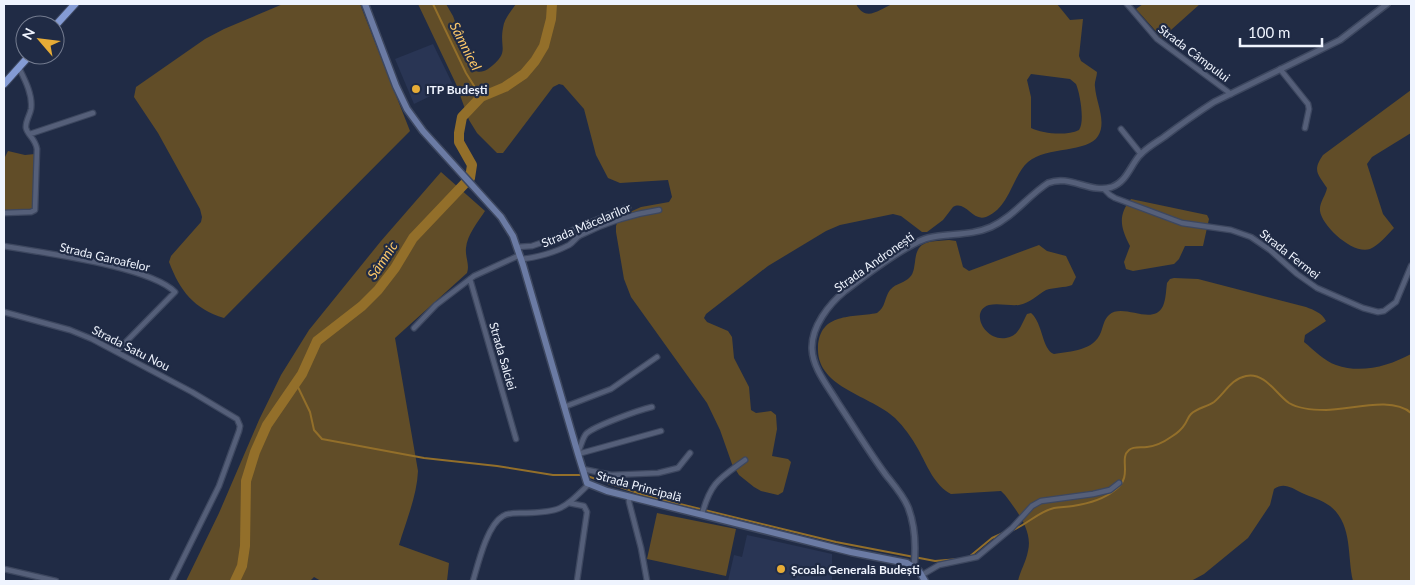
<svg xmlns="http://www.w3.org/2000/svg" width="1415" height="585" font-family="Lato,sans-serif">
<rect width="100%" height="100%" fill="#202b45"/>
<path fill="#293554" d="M433,44L453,85L414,104L395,59Z
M747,535L832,554V581H728L734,555L742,557Z"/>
<path fill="#614d28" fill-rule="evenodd" d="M283,4H360L410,131L224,318C194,309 180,291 169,262L171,256L201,222L202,217L200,209L158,133L134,97L136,87L205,39L224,29Z
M418,4H446L453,16L473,70C479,73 483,72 488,69C511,52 499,49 503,28C504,19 511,11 516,4H856C866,23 879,9 893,4H1057L1070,20L1083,19L1079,56L1081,61L1097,72C1097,77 1094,82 1095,87C1096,102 1107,122 1098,136C1088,153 1047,146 1028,162C1012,176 1010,208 986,217C972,222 966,200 953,207L943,220L927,232H922L901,216L893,214L840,225L826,231L768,266L706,314L704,318L707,322L728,331L732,337L734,358L749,387L751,410L756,413L771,411L776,415L777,429L772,456L788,459L791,462L783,492L778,495L761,491L754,487L739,475L732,464L720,430L707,403L631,297L624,279L616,232V226L619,217L641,207L669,202L672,197L668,180L620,183L608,178L596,155L584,109L563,85L559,84L553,87L503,153H497L477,133L469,120L456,84ZM1031,74L1070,79L1076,84C1080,93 1085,122 1079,130C1067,136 1043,134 1031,128V97L1027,80Z
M1143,4H1200L1162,38L1136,9Z
M1411,90V133L1372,157L1367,164L1383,214L1394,228C1387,235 1379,245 1370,249C1353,255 1322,226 1320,211C1319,203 1326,195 1327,188C1318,174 1312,171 1323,155Z
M8,151L25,155L35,154L32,208L31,210L4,211V159Z
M441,172L485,211C478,222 467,235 466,248C465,257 470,265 467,273L395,338L418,471C417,496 406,521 399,545L449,563L447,581H321L314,577L310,581H186L219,513L259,420L281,375L309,330L381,241Z
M1131,199L1207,215L1209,219L1203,246H1185L1179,259L1174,264L1133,271L1126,269L1124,262L1130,246C1121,228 1117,216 1131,199Z
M949,240L956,241L963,267L969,271L1039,245L1047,251L1066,256L1076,277L1072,285C1064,288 1055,287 1046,290C1037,295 1030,303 1019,305C1010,306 998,303 989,305C969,311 985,342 1006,338C1019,336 1021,325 1027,314L1031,313C1043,323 1042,350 1054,354C1071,351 1094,351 1101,332C1103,327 1104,319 1109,315C1123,302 1153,327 1163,306C1166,299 1166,290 1167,283L1170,279L1174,278L1198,279L1306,307C1314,310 1322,313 1326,321L1305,335L1304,342C1314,350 1324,361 1336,365C1361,374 1389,366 1411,354V581H1353C1347,556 1353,524 1330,506C1322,500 1311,497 1302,493C1292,488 1284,482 1274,489L1270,505L1248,538L1204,574L1191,581H1018C1020,571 1026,562 1028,551C1033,531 1017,511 1005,495L1001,491L951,494C934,485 927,465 918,449C912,438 904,427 895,418C871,395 816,388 818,347C820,312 852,318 877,313C886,307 884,298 890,290C896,283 905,283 910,277C914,273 914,267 915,262C917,239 930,242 949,240Z
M657,513L736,529L726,576L647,559Z"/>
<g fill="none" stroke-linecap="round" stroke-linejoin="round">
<path stroke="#936f2a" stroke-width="2" d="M433,4L466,73L481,97
M296,383L310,412L314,430L322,439L424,458L497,466L553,475H583
M587,476L647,496L836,542L935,561L959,559
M1010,531C1026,526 1037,512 1054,508C1060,507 1066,507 1073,506C1086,504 1104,499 1115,490C1134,476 1118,459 1129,450C1134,446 1141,448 1147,447C1156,446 1164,442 1171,437C1176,434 1182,429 1185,424C1187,421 1188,417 1191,414C1197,408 1207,407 1214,402C1225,393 1231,379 1246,376C1265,372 1276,394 1289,403C1299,409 1315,410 1326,410C1350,410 1392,396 1411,413
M969,557L992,538L1003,533"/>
<path stroke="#936f2a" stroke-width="10" d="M235,581L242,566L245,546L246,481L255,452L267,425L302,374L317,341L362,306L378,290L395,268L413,238L470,178L472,165L459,142V133L462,117L481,97L505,87L524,74L535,61L544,46L551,19L552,4"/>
<g stroke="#3d475f" stroke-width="7">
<path id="minor" d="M1127,4L1157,39L1231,94
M1280,69L1308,104L1309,109L1305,128
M1121,129L1141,154
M30,134L93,113
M1104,189L1110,195L1115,198L1182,223L1231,230L1251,237L1270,250L1297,274L1317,288L1363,308L1378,312L1384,311L1396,302L1411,266
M4,213L31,212L35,210L37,149C35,138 28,136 26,128C25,122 30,115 31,109C33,95 25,80 19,68
M4,246C43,253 149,266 175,292L117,351
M517,247L532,246L558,237L584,225L628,207
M521,259C536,258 556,252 569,245C574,242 576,237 581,235C605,223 632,214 659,210
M470,279L516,439
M4,312L70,330L92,339L192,392L237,419L240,426L239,431L219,486L172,581
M414,328L436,305L474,276L520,255
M564,407L611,389L657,357
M578,452C581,447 582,439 586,434C594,426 639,410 652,407
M578,454L661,431
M583,469L611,475L658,473L678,468L690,453
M629,497V502L641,548L647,581
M569,503L584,506L587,512L577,581
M702,514C711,482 719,479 745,460
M4,569L56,581
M922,575L939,565L977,557L1012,528L1032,506L1041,501L1093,494L1110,490L1119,483
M473,581C478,564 487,525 503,516C509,512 518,513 526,513C562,512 563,509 589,484"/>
</g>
<g stroke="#3d475f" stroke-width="8">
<path id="tertiary" d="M914,566C916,547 915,525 908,507C903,495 894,485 886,475C869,452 854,427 838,403C828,386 813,369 812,349C811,327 829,304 845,291C862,278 908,243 928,238C949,233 971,236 991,227C1013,217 1028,196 1048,183C1070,174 1090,194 1112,187C1126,182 1130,167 1139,156C1146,148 1155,143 1164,137C1180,125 1197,113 1214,102L1340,40L1387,4"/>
</g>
<g stroke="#3d475f" stroke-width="9">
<path id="secondary" d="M365,4L396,86L407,109L423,131L501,217L513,236L523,265L578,454L587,483L607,491L851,552L907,563L919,571L925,581"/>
</g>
<g stroke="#3d475f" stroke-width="9">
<path id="trunk" d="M55,26L75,4
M4,84L30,55"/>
</g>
<use href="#minor" stroke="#555f79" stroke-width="4.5"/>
<use href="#tertiary" stroke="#555f79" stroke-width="5"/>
<use href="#secondary" stroke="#6b7ba4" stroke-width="6"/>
<use href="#trunk" stroke="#849bd4" stroke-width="7"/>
</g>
<g fill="#e7ac36" stroke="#202b45" stroke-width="2">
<circle cx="416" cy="89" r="5"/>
<circle cx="781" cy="569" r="5"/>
</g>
<g text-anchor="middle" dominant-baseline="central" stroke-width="4.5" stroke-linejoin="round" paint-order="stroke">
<g font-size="12" fill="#eff4fe" stroke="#202b45">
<text transform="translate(1194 53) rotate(37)">Strada Câmpului</text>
<text transform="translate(586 225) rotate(-23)">Strada Măcelarilor</text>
<text transform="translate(1290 254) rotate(38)">Strada Fermei</text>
<text transform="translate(105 257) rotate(13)">Strada Garoafelor</text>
<text transform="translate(874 262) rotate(-35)">Strada Andronești</text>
<text transform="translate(131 348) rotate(27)">Strada Satu Nou</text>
<text transform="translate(503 356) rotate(74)">Strada Salciei</text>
<text transform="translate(639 486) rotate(15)">Strada Principală</text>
</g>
<g font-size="12" font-weight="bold" fill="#eff4fe" stroke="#202b45" text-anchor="start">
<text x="426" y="89">ITP Budești</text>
<text x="791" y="569">Școala Generală Budești</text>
</g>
<g font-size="14" font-style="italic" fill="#fbc769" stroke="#202b45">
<text transform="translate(466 46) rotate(63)">Sâmnicel</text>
<text transform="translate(382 260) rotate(-56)">Sâmnic</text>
</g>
</g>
<rect width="1415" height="585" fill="none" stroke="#eff4fe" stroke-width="10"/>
<g transform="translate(40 40) rotate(298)"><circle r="24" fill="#202b45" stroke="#737b8f"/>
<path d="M0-4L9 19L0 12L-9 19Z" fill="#e7ac36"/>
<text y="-8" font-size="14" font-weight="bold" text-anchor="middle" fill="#eff4fe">N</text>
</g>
<path d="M1240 38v8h82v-8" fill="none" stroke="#eff4fe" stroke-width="2.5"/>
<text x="1248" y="38" font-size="15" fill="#eff4fe" stroke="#202b45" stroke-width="4" paint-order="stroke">100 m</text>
</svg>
